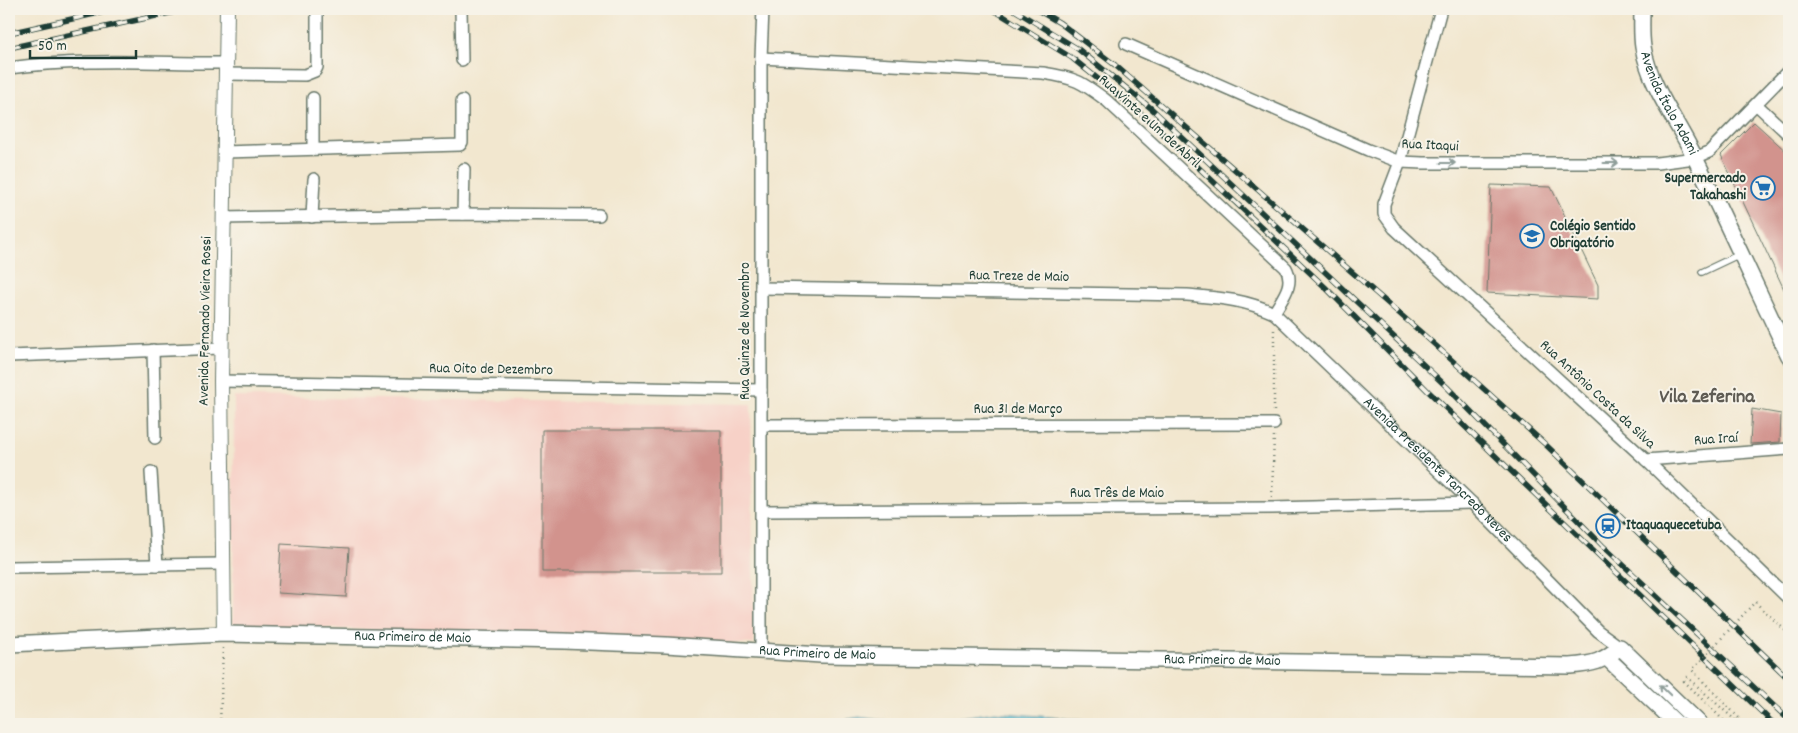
<svg xmlns="http://www.w3.org/2000/svg" width="1798" height="733" font-family="Dekko,sans-serif">
<rect width="100%" height="100%" fill="#f7f3e8"/>
<filter id="ink" filterUnits="userSpaceOnUse"><feTurbulence type="fractalNoise" baseFrequency=".02" numOctaves="2"/><feDisplacementMap in="SourceGraphic" scale="10" xChannelSelector="R" yChannelSelector="G"/><feConvolveMatrix kernelMatrix="1 2 1 2 8 2 1 2 1" color-interpolation-filters="sRGB"/></filter>
<filter id="wash" filterUnits="userSpaceOnUse"><feTurbulence type="fractalNoise" baseFrequency=".0096" numOctaves="4" result="noise"/><feDisplacementMap in="SourceGraphic" scale="20" xChannelSelector="R" yChannelSelector="G"/><feGaussianBlur stdDeviation="1.12" result="paint"/><feColorMatrix in="noise" values="0 0 0 0 0 0 0 0 0 0 0 0 0 0 0 0 0 1.4 0 .05"/><feComposite in="paint" operator="in"/></filter>
<g filter="url(#wash)">
<rect width="100%" height="100%" fill="#f2e7cf"/>
<path fill="#f7d1c7" d="M234,397L751,404L754,644L233,625Z"/>
<path fill="#49b0c8" stroke="#34767e" d="M995,712L1128,724H912Z
M859,717L911,724H822Z"/>
<g id="blocks">
<path fill="#d2938d" d="M1754,122L1789,154V300L1721,155Z
M1491,185L1551,187L1598,285V299L1487,293Z
M1752,409L1781,414L1780,442L1750,444Z
M542,430H721V572H542Z
M281,544L349,548L346,597L278,593Z"/>
</g>
</g>
<g filter="url(#ink)">
<use href="#blocks" fill-opacity="0" stroke="#69786a" stroke-width="1"/>
<g fill="none" stroke-linecap="round" stroke-linejoin="round">
<g stroke="#69786a" stroke-width="8">
<path id="service" d="M1702,272L1740,254"/>
</g>
<g stroke="#69786a" stroke-width="14">
<g id="minor">
<path d="M461,9L462,60"/>
<path d="M1441,9L1400,162L1384,204V214L1394,228L1646,460L1789,599"/>
<path d="M1126,44L1368,150L1400,162L1423,163H1657L1695,158L1709,152L1789,70"/>
<path d="M761,58L1043,73C1075,78 1081,81 1107,101L1286,268C1295,285 1282,298 1274,313"/>
<path d="M9,68C80,58 154,63 226,63"/>
<path d="M226,74L305,75L315,71L317,67V9"/>
<path d="M313,98V149"/>
<path d="M1757,105L1789,135"/>
<path d="M224,152L460,145L462,142V101"/>
<path d="M463,214L464,169"/>
<path d="M312,217L314,179"/>
<path d="M223,218L463,214L599,215"/>
<path id="s1" d="M761,288L1187,295C1220,298 1243,299 1274,313L1472,503L1598,631L1620,647"/>
<path d="M153,350L155,438"/>
<path d="M9,356L221,348"/>
<path d="M221,381L761,390"/>
<path d="M762,425L1274,424"/>
<path d="M1646,460L1789,449"/>
<path d="M151,472L157,565"/>
<path d="M762,511L1272,508L1472,503"/>
<path d="M9,567L223,564"/>
<path d="M761,652V58L763,9"/>
</g>
</g>
<g stroke="#69786a" stroke-width="16">
<path id="tertiary" d="M224,634L221,381L227,9"/>
</g>
<g stroke="#69786a" stroke-width="18">
<g id="secondary">
<path id="s2" d="M1642,9C1642,21 1641,34 1643,47C1650,88 1679,123 1696,160C1728,225 1758,291 1789,356"/>
<path id="s3" d="M9,644L224,634L564,641L666,645L821,655L1570,666C1594,664 1602,662 1620,647L1700,724"/>
<path d="M1607,658L1677,724"/>
</g>
</g>
<path stroke="#69786a" stroke-width="2.5" stroke-dasharray="1 4" stroke-linecap="butt" d="M1274,330V412
M1272,497L1274,435
M220,724L223,648"/>
<use href="#service" stroke="#fff" stroke-width="5.5"/>
<use href="#minor" stroke="#fff" stroke-width="11"/>
<use href="#tertiary" stroke="#fff" stroke-width="14"/>
<use href="#secondary" stroke="#fff" stroke-width="15"/>
<g stroke="#1f3d34" stroke-width="5.5">
<path id="rail" d="M992,9L1072,58L1145,117L1325,287L1428,391L1774,724
M1013,9L1078,49L1152,109L1447,387L1602,545L1789,720
M1036,9L1060,23L1115,65L1424,335L1546,445L1789,679
M9,33L117,9
M9,48L188,9"/>
</g>
<use href="#rail" stroke="#f7f3e8" stroke-width="4" stroke-dasharray="11" stroke-linecap="butt"/>
<path stroke="#69786a" stroke-width="2.5" stroke-dasharray="1 4" stroke-linecap="butt" d="M1727,724L1684,681L1687,677L1735,720L1739,718L1692,670L1755,602L1789,634"/>
</g>
<defs><path id="oneway-shaft" d="M-6 0H5M1.5-3L5.5 0L1.5 3" fill="none" stroke-width="1.6" stroke-linecap="round" stroke-linejoin="round" transform="scale(1.25)"/></defs>
<g stroke="#8f9e9a">
<use href="#oneway-shaft" transform="translate(1448 163)"/>
<use href="#oneway-shaft" transform="translate(1611 163)"/>
<use href="#oneway-shaft" transform="translate(1665 690) rotate(-136)"/>
</g>
</g>
<defs>
<g id="supermarket-ring" transform="scale(1.25)"><circle r="9.5" fill="#f7f3e8" stroke="#1f6fb2" stroke-width="1.5"/><path d="M-6-5.5h2.5l.6 2H6L4.5 2H-2.5L-4.4-4H-6ZM-1.5 3.2a1.3 1.3 0 1 0 .1 0ZM3 3.2a1.3 1.3 0 1 0 .1 0Z" fill="#1f6fb2"/></g>
<g id="school-ring" transform="scale(1.25)"><circle r="9.5" fill="#f7f3e8" stroke="#1f6fb2" stroke-width="1.5"/><path d="M0-5L7-2L0 1L-7-2ZM-4 1L0 2.5L4 1V4Q0 6-4 4Z" fill="#1f6fb2"/></g>
<g id="station-ring" transform="scale(1.25)"><circle r="9.5" fill="#f7f3e8" stroke="#1f6fb2" stroke-width="1.5"/><path d="M-3-6H3Q5-6 5-4V2Q5 4 3 4L4.5 6H3L1.5 4h-3L-3 6H-4.5L-3 4Q-5 4-5 2V-4Q-5-6-3-6ZM-3.5-4v3h7v-3ZM-3.5 1v1.5H-2V1ZM2 1v1.5H3.5V1Z" fill="#1f6fb2"/></g>
</defs>
<g fill-rule="evenodd">
<use href="#supermarket-ring" x="1763" y="188"/>
<use href="#school-ring" x="1532" y="236"/>
<use href="#station-ring" x="1608" y="526"/>
</g>
<g text-anchor="middle" dominant-baseline="central" stroke-width="4" stroke-linejoin="round" paint-order="stroke">
<g font-size="15" fill="#1f3d34" stroke="#f7f3e8">
<text stroke="none"><textPath href="#s2" startOffset="100">Avenida Ítalo Adami</textPath></text>
<text transform="translate(1149 122) rotate(42)">Rua Vinte e Um de Abril</text>
<text transform="translate(1430 146) rotate(3)">Rua Itaqui</text>
<text transform="translate(1019 277) rotate(1)">Rua Treze de Maio</text>
<text transform="translate(206 321) rotate(-89)">Avenida Fernando Vieira Rossi</text>
<text transform="translate(746 331) rotate(-90)">Rua Quinze de Novembro</text>
<text transform="translate(491 370) rotate(1)">Rua Oito de Dezembro</text>
<text transform="translate(1597 395) rotate(43)">Rua Antônio Costa da Silva</text>
<text x="1018" y="410">Rua 31 de Março</text>
<text transform="translate(1716 440) rotate(-4)">Rua Iraí</text>
<text stroke="none"><textPath href="#s1" startOffset="742">Avenida Presidente Tancredo Neves</textPath></text>
<text x="1117" y="494">Rua Três de Maio</text>
<text stroke="none"><textPath href="#s3" startOffset="404">Rua Primeiro de Maio</textPath></text>
<text stroke="none"><textPath href="#s3" startOffset="809">Rua Primeiro de Maio</textPath></text>
<text stroke="none"><textPath href="#s3" startOffset="1214">Rua Primeiro de Maio</textPath></text>
</g>
<g font-size="15" font-weight="bold" fill="#1f3d34" stroke="#f7f3e8" text-anchor="start">
<text x="1746" y="179" text-anchor="end">Supermercado<tspan x="1746" dy="17">Takahashi</tspan></text>
<text x="1550" y="227">Colégio Sentido<tspan x="1550" dy="17">Obrigatório</tspan></text>
<text x="1626" y="526">Itaquaquecetuba</text>
</g>
<g font-size="20" font-weight="bold" fill="#5e5b53" stroke="#f7f3e8">
<text x="1707" y="398">Vila Zeferina</text>
</g>
</g>
<rect width="1798" height="733" fill="none" stroke="#f7f3e8" stroke-width="30"/>
<path d="M30 50v8h106v-8" fill="none" stroke="#1f3d34" stroke-width="2.5"/>
<text x="38" y="50" font-size="15" fill="#1f3d34" stroke="#f7f3e8" stroke-width="4" paint-order="stroke">50 m</text>
</svg>
